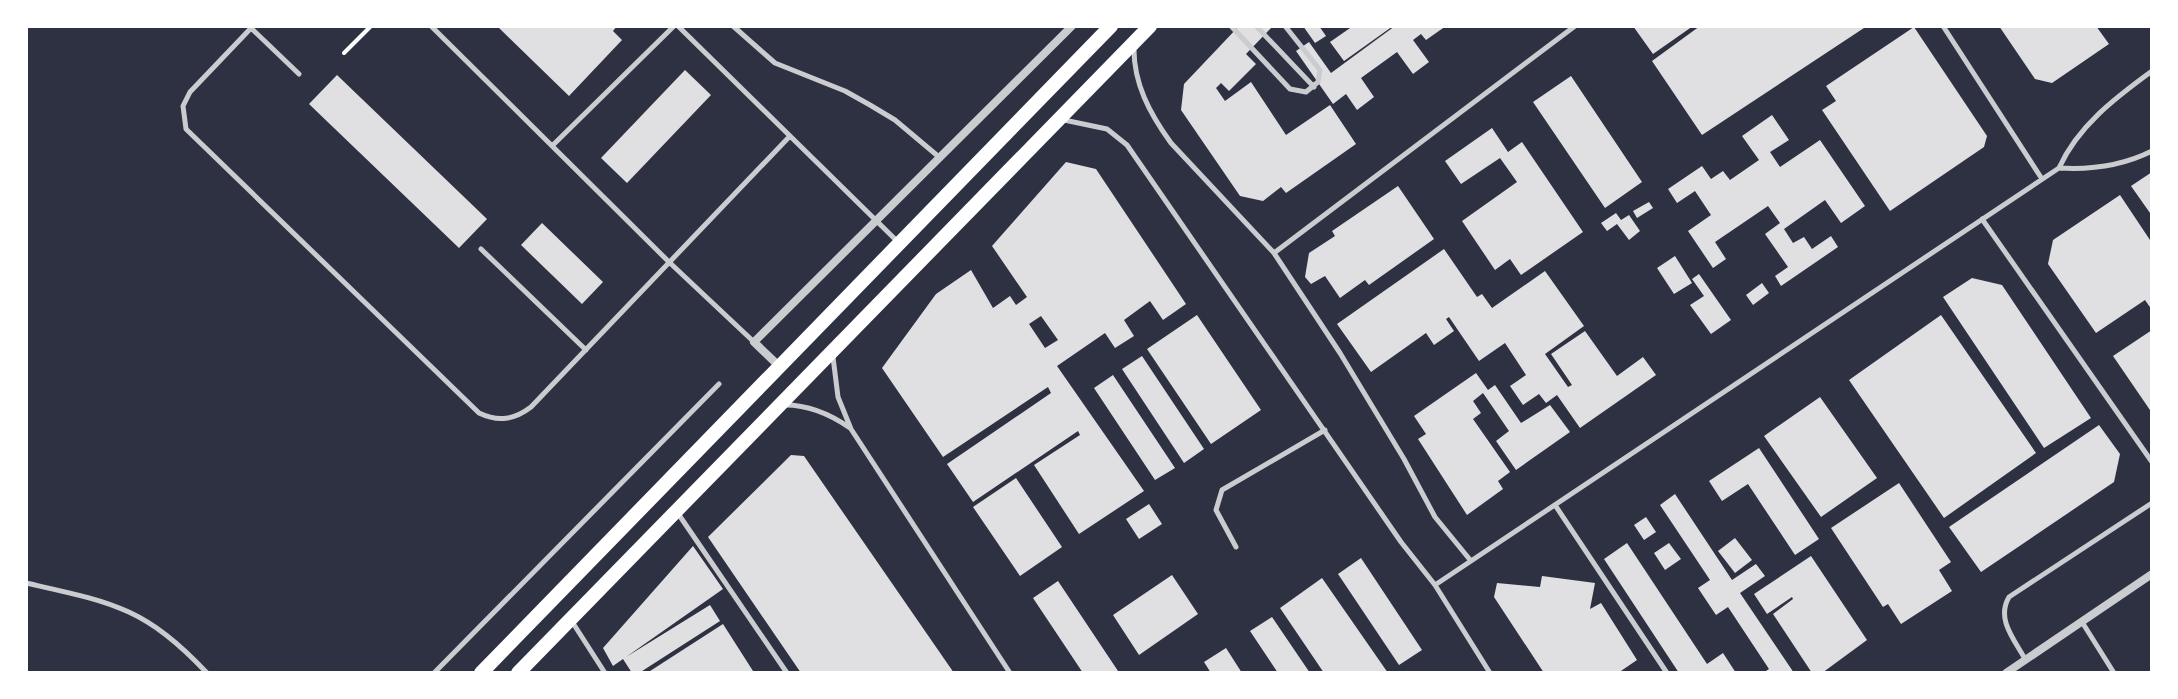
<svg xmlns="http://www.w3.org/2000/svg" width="2178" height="699" font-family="'Noto Serif',serif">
<rect width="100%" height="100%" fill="#2d3142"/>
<path fill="#e0e0e3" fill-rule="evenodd" d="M497,26H617L613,31L622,40L569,96Z
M1239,26H1273L1246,54L1256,64L1229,91L1221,83L1216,88L1225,101L1251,82L1286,135L1330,105L1356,144L1286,193L1281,187L1263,201L1240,196L1181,110L1184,84Z
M1303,26H1319L1326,36L1315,43Z
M1353,26H1393L1344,61L1330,42Z
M1395,26H1446L1426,40L1421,34L1413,40L1429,62L1413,74L1397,52L1361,78L1374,97L1357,110L1346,94L1333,104L1296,51L1309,42L1331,73Z
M1633,26H1693L1653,54Z
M1700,26H1867L1702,135L1652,61Z
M1999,26H2096L2109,44L2052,83L2035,79Z
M1914,27L1987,136L1984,147L1890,211L1822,110L1836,101L1826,86Z
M685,70L711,95L627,183L601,158Z
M337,75L487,219L459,248L309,104Z
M1571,76L1642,182L1605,208L1533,102Z
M1772,115L1789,140L1770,152L1780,167L1820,140L1865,206L1841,223L1825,200L1784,229L1793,243L1804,237L1812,249L1831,236L1838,247L1781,286L1775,276L1788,267L1765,234L1780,223L1768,206L1715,242L1726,259L1713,268L1688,231L1711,215L1695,191L1677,203L1668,189L1702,166L1711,179L1723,171L1730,180L1759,160L1742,136Z
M1492,128L1508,152L1522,142L1583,232L1521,275L1510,259L1495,270L1462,221L1517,182L1500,158L1461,184L1445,161Z
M1066,162L1096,169L1186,304L1163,320L1150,301L1124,320L1134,336L1115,348L1105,333L1057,366L1144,491L1079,534L1034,465L1080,435L1078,431L973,502L947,464L1051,393L1048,387L943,457L882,368L936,294L971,270L993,308L1010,296L1016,305L1027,297L992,246ZM1041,316L1058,340L1045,348L1029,324Z
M2152,172V211L2150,213L2131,186Z
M1398,186L1434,239L1369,285L1365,280L1340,298L1325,276L1311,284L1305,277L1309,253L1335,236L1332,231Z
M2120,195L2152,243V310L2145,300L2096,333L2048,264L2053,240Z
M1649,202L1653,208L1637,218L1633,211Z
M1616,213L1621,220L1629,215L1640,231L1629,240L1617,224L1607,231L1601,223Z
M542,223L603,282L582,304L521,245Z
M1444,249L1477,297L1482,294L1492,308L1545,271L1584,326L1545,354L1568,387L1572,385L1551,354L1585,331L1617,376L1643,357L1656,375L1580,428L1557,395L1546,403L1539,394L1523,405L1510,386L1526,375L1505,343L1479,361L1449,317L1446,319L1454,331L1434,345L1426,333L1371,372L1337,324Z
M1675,256L1692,283L1674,294L1657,268Z
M1699,274L1731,320L1711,334L1690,305L1704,296L1692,279Z
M1972,278L2002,285L2091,418L2044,448L1943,297Z
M1762,283L1769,293L1753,305L1746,295Z
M1197,315L1261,410L1211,444L1147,349Z
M1941,315L2036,453L1944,518L1849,380Z
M2152,330V413L2113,356Z
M1142,356L1204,449L1184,463L1122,369Z
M1476,373L1488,390L1495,385L1521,423L1550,405L1570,432L1516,470L1496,441L1509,431L1483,393L1473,401L1481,413L1473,419L1510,472L1498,481L1503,489L1467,515L1418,439L1426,434L1414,416Z
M1113,375L1175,468L1155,480L1094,388Z
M1820,397L1877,478L1821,517L1764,436Z
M2099,425L2120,454L2114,482L1981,572L1949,527Z
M1759,448L1819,539L1795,555L1748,484L1722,501L1709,481Z
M791,455L804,456L954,673H801L708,537Z
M1016,478L1062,547L1020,576L973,507Z
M1899,483L1951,562L1939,570L1952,591L1901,624L1888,604L1883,607L1831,528Z
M1675,494L1732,580L1756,564L1765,576L1740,593L1794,673H1763L1769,669L1728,607L1716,615L1698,588L1710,580L1660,505Z
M1149,504L1162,524L1139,539L1126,519Z
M1646,517L1656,532L1644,540L1634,525Z
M1735,538L1752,560L1735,573L1718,551Z
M1627,543L1707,664L1723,653L1736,673H1679L1604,559Z
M1669,543L1681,559L1665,570L1654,553Z
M693,546L723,589L626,657L710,605L720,621L639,673H632L623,659L613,666L603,648Z
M1811,556L1867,640L1822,673H1812L1773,614L1793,599L1792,597L1767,614L1754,594Z
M1361,558L1422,650L1399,665L1338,574Z
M1172,575L1198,614L1139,655L1113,615Z
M1542,576L1595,583L1590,609L1601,603L1637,660L1618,673H1544L1494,597L1497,583L1540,587Z
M1322,578L1388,673H1324L1280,608Z
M1058,581L1118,671L1115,673H1083L1033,598Z
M1272,617L1310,673H1278L1250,631Z
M723,624L753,671L647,673Z
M1226,648L1242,673H1211L1204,662Z"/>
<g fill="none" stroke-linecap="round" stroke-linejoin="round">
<path stroke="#fff" stroke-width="4" d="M344,53L371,26"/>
<path stroke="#caccd0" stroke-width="5" d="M253,26L190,92L183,106L186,129L479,413C498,422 514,420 531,407L790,136
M431,26L669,262L754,342
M678,26L899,243
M733,26L775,63L845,91L870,105L895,120L939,157
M1231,26L1290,89L1306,92L1318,82L1320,70L1285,26
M1256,26L1314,87
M1943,26L2042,179
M251,28L299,74
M1134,46C1133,83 1150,114 1171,143L1274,253L1340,353L1404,459L1435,517L1471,561
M1064,120L1107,129L1127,145L1401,542L1435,585L1490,673
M553,145L674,26
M2059,168C2092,170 2122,166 2152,151
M1982,219L2152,462
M481,249L586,350
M1274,253L1575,26
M833,357L838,397L851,429L1010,673
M785,405C810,405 830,414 850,428
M1555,505L1667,673
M677,512L787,673
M1236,547L1216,510L1222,490L1325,430
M26,583C111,602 145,607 207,673
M1435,585L2059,168C2078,126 2115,98 2152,71
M571,620L605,673
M2082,622L2114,673
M2025,659C2014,639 1996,619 2009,597L2152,503
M434,673L719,384"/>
<path stroke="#caccd0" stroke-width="8" d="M780,367L754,342L1072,26
M2006,673L2152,574"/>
<path stroke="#fff" stroke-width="14" d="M481,673L1111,26
M518,673L1150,26"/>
</g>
<rect width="2178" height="699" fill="none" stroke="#ffffff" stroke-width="56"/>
</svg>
